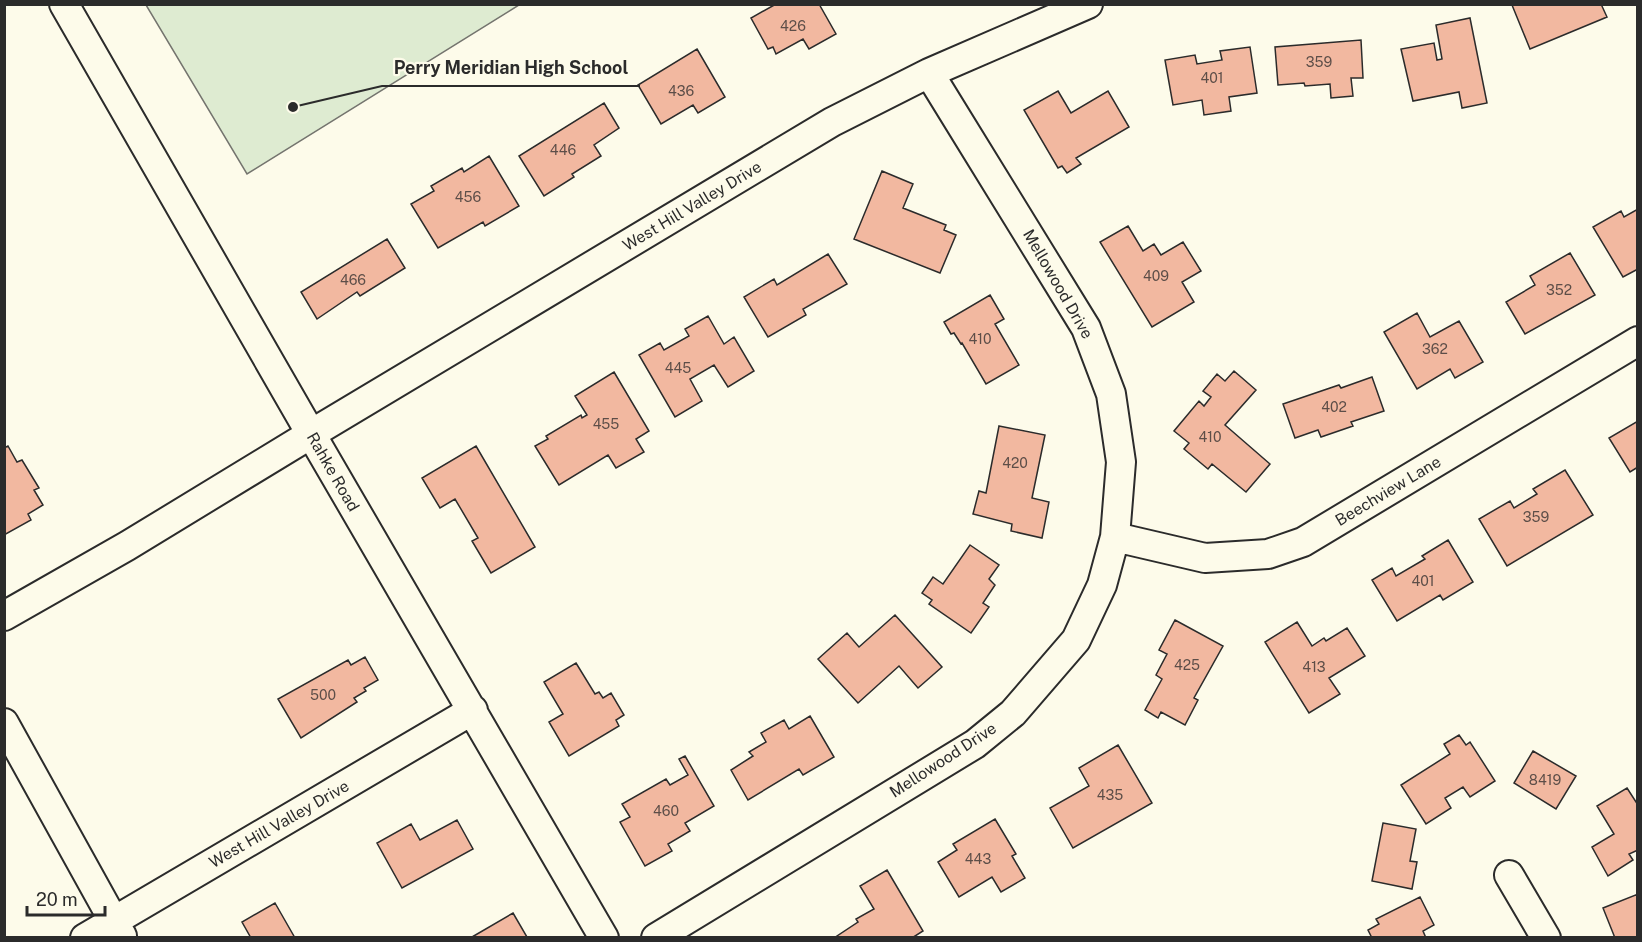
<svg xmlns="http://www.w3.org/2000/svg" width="1642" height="942" font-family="'Public Sans',sans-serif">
<rect width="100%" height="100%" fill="#fdfbea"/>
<path fill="#deebd1" stroke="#74746e" stroke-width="1.5" d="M146,5H519L247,174Z"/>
<path fill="#f2b8a0" stroke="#2b2b2b" stroke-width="1.5" d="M776,4H819L836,34L809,49L803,39L776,54L773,47L768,49L751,18Z
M1601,4L1607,17L1530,49L1512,5Z
M1470,18L1487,103L1462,108L1459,92L1413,101L1401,49L1434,43L1437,60L1442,59L1436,25Z
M1361,40L1363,78H1351L1353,96L1331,98L1330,84L1305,86L1304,83L1278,85L1275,47Z
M1250,47L1257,93L1229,97L1231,111L1204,115L1202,100L1173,105L1165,60L1195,55L1197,64L1222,60L1220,51Z
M697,49L725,97L698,113L693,105L661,124L638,85Z
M1058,91L1071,113L1108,91L1129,127L1076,158L1081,164L1067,173L1062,166L1058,168L1024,110Z
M604,103L619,128L594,145L601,156L572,174L574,177L544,196L519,156Z
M489,156L519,206L485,226L483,222L438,248L411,204L434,191L431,186L462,168L464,172Z
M882,171L913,184L903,208L946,225L944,230L956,235L940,273L854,239Z
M1638,209V269L1623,277L1593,227L1621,211L1624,217Z
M1128,226L1143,251L1154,244L1161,255L1183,242L1201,271L1182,282L1194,302L1152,327L1100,242Z
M387,239L405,268L360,296L357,292L317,319L301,292Z
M1570,253L1595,295L1525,334L1506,302L1535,285L1530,276Z
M828,254L847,284L803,309L806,315L768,337L744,297L774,279L777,285Z
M990,295L1004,319L995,324L1019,365L986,384L962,343L961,344L954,333L951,334L944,322Z
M1417,313L1430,337L1459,321L1483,362L1455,378L1450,369L1417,389L1384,332Z
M708,316L724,344L734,337L754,371L728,387L714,365L690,379L702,401L675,417L639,355L660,343L664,350L689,336L685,329Z
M1234,371L1256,390L1225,425L1270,464L1246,492L1212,464L1208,469L1184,449L1189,443L1174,431L1199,401L1204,406L1211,397L1203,391L1217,374L1225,381Z
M614,372L649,431L636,439L644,452L616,468L608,455L559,485L535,446L548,439L546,436L581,415L582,418L587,415L575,396Z
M1372,377L1384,411L1351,422L1353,426L1321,437L1318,430L1295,438L1283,404L1339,385L1341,388Z
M1638,421V467L1630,472L1609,438Z
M999,426L1045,435L1032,498L1049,502L1042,538L1011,531L1012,524L973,514L979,491L986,493Z
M8,446L17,462L22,460L39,488L34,490L43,505L28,514L31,520L4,535V448Z
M476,446L535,547L491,573L472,541L478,538L455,499L440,508L422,478Z
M1565,470L1593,515L1507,566L1479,519L1510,501L1514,508L1537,494L1533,489Z
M1448,540L1473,582L1443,600L1440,595L1397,621L1372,580L1392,568L1396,576L1425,559L1422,556Z
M970,545L999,565L989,579L995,585L983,603L989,607L971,633L929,604L932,600L922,593L933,577L943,584Z
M895,615L942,667L918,688L899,666L858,703L818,659L847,633L859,647Z
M1175,620L1223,646L1194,698L1198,700L1185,725L1161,712L1158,718L1145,710L1162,679L1156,675L1167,654L1159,650Z
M1297,622L1312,646L1324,638L1326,641L1347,628L1365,656L1329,678L1340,694L1309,713L1265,642Z
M365,657L378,680L364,688L366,691L354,698L357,702L301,738L278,699L348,660L351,665Z
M576,663L595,694L599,692L603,698L611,693L624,715L616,720L619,726L569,756L549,722L563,714L544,682Z
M810,716L834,757L803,775L799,769L748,800L731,770L753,756L749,752L766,742L761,733L784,720L789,729Z
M1459,735L1466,745L1470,742L1495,781L1470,797L1463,787L1445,798L1451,808L1426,824L1401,785L1450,754L1444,744Z
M1118,745L1152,803L1073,848L1050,808L1089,786L1079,768Z
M1533,751L1576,776L1556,809L1514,783Z
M685,756L714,806L685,823L690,831L668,844L672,851L645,866L620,822L630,817L622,804L666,779L670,785L688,775L679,759Z
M1627,788L1638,805V850L1629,854L1633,860L1608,876L1592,847L1614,834L1597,806Z
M995,819L1016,854L1012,856L1025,878L1001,892L992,877L959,897L938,862L957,850L953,844Z
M457,820L473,849L402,888L377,843L411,824L420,840Z
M1383,823L1416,829L1410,861L1417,862L1412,889L1372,881Z
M887,870L923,931L912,938H834L858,922L856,919L874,909L860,886Z
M1638,894V938H1615L1603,908Z
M1420,897L1434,925L1423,931L1426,938H1372L1368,930L1379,924L1376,919Z
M275,903L295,938H251L242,922Z
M513,913L527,937L473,938L472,937Z"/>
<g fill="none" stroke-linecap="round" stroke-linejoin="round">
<g stroke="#2b2b2b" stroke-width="32">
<path id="minor" d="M64,4L311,434L604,938
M1115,537L1205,558L1268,554L1303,542L1638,341
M4,616L127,546L311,434L832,122L929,73L1088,4
M4,723L122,936
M1509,875L1546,938
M85,938L473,710
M656,938L975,744L1013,713L1076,640L1102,585L1115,537L1121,462L1111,394L1086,328L929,73"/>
</g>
<use href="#minor" stroke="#fdfbea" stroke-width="28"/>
</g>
<g text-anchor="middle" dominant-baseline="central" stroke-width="4.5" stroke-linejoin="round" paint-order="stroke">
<g font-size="14" fill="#5d4e48">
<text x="793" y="26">426</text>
<text x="1319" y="62">359</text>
<text x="1212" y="78">401</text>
<text x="681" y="91">436</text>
<text x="563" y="150">446</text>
<text x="468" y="197">456</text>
<text x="1156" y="276">409</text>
<text x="353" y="280">466</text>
<text x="1559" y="290">352</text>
<text x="980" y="339">410</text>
<text x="1435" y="349">362</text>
<text x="678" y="368">445</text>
<text x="1334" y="407">402</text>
<text x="606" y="424">455</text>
<text x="1210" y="437">410</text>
<text x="1015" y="463">420</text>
<text x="1536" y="517">359</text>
<text x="1423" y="581">401</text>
<text x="1187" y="665">425</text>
<text x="1314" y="667">413</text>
<text x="323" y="695">500</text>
<text x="1545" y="780">8419</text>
<text x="1110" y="795">435</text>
<text x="666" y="811">460</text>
<text x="978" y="859">443</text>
</g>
<g font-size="16" fill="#2b2b2b" stroke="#fdfbea">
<text transform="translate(692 206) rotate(-31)">West Hill Valley Drive</text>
<text transform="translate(1058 284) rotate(60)">Mellowood Drive</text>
<text transform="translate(333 472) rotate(60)">Rahke Road</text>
<text transform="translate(1388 491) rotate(-31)">Beechview Lane</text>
<text transform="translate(943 760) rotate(-33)">Mellowood Drive</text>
<text transform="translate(279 824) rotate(-30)">West Hill Valley Drive</text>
</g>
</g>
<path fill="none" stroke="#2b2b2b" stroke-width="2" d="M293 107L382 86H640"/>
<circle fill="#2b2b2b" stroke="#fdfbea" stroke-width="2" cx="293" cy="107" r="6"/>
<g font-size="18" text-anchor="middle" font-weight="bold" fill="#2b2b2b" stroke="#fdfbea" stroke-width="4.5" stroke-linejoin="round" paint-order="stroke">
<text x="511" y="74">Perry Meridian High School</text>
</g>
<rect width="1642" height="942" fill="none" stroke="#2b2b2b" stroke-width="12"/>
<path d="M27 906v9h78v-9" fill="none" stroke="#2b2b2b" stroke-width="3"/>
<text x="36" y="906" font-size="18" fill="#2b2b2b" stroke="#fdfbea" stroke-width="4.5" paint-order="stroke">20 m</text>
</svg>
